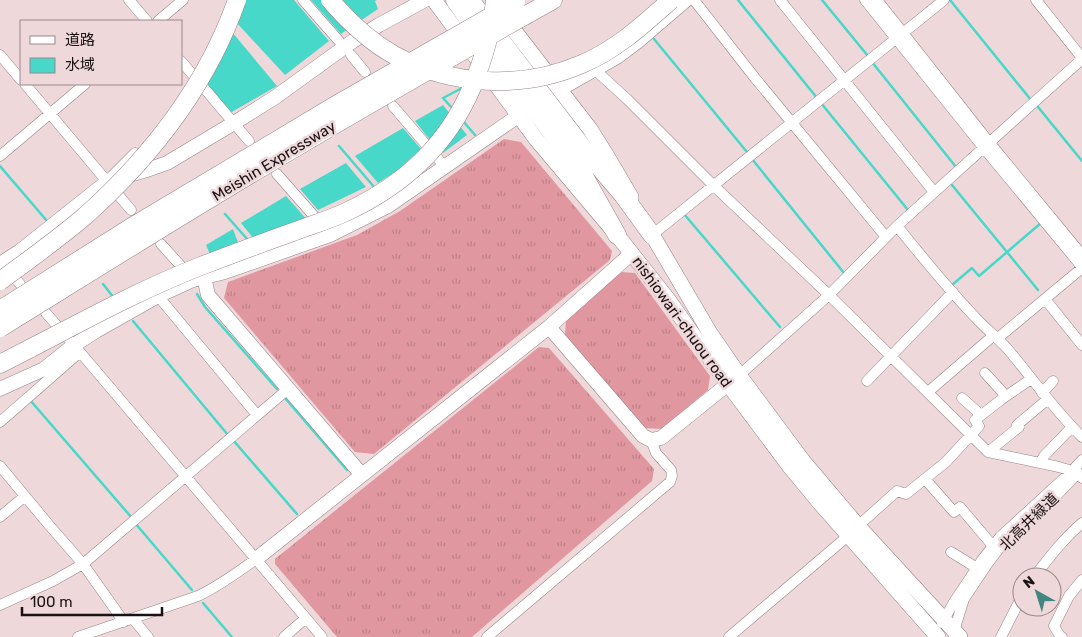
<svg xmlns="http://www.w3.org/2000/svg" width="1082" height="637" font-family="Rubik,'Noto Sans JP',sans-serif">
<defs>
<pattern id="grass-tufts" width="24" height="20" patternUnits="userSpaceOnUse" patternTransform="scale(1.25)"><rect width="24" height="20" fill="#e0979f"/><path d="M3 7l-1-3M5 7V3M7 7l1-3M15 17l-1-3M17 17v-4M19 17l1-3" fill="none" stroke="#c08188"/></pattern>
</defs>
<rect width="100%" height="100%" fill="#eed8da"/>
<path fill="url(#grass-tufts)" d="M504,139L521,142L612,251L610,260L374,454L355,452L224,298L228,282L357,235L400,211Z
M621,272L635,273L710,376L708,390L662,429L645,428L565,335L566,321Z
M539,347L549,348L654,469L652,481L472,637H337L275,564V559Z"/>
<path fill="#48d8ca" d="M243,0H294L329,41L285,75L236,22Z
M311,0H377L375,1L378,9L341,34Z
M232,32L277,86L230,113L205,84Z
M443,105L467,135L443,153L442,151L430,140L415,121Z
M403,128L421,149L398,170L378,183L355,156Z
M346,163L366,187L318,210L300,189Z
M286,196L308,221L262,249L241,223Z
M233,229L242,253L214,264L206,245Z"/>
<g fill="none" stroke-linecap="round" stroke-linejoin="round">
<path stroke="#48d8ca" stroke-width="2.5" d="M738,0L817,98
M822,0L868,56
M950,0L1031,100
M654,39L747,152
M872,62L956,167
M821,103L908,210
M1038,107L1082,161
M453,109L443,98L462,88
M463,121L475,135
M339,146L375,188
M752,159L844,273
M0,166L47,221
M952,185L1038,290
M225,214L248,240
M684,214L780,327
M103,284L114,298
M952,285L972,268L979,276L1041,223V222
M197,294L205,307L277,389
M133,321L228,435
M285,398L347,470
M30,400L132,518
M233,440L297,514
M135,523L192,590
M203,603L232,637"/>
<g stroke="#988486" stroke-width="11">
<path id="street" d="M129,0L147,21
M303,0L339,41
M694,0L755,78L886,237
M780,0L934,192
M865,0L983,147L1082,267
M877,0L989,142L1082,255
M1036,0L1082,58
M158,21L183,0
M0,55L21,80
M351,55L365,72
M181,61L249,141
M594,69L627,99L714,186L829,295L988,452L1059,467L1072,471L1082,478
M25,84L131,210
M393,106L445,167
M0,156L85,84
M277,174L321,224
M108,180L135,153
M897,226C922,257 947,288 975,317C984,327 995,336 1005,346C1031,376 1053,409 1082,437
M652,235L944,0
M161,244L189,275
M9,271L20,284
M158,296L257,415
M1045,299L1082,345
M46,313L74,345L322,637
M998,338L1082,268
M985,373L1006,396
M735,379L829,295L897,226L1082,59
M867,381L953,292
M928,392L994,335
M1042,393L1053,381
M962,398L981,415
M0,422L80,352
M988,452L1019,427L1017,425L1048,399
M1040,463L1044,456L1072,427
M0,466L49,525L83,564L124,622
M925,479L954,512L960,507L993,546
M0,517L25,496
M858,526L897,491L906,494L946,462L979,426L975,420L1002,399L1031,379
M951,552L977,568
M1034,577C1049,558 1063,539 1082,523
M0,605L53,581L83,564L288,389
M133,619L148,637
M942,623L954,602L982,560L1000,537L1072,471L1082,460
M954,631L964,599L988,563L1005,541L1044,506L1056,496L1078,473
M78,637L198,596C219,586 237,573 256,559
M284,637L306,618
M487,637L670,482L672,476L671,470L656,453L651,440
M729,637L848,536
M1001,637L1022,596
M1062,637L1060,636L1054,626L1069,596L1082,580"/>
</g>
<g stroke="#988486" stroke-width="15">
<path id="secondary" d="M560,89L617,57L637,42L686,0
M0,264L20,251L108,181L147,170L167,163L234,123L274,98L353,41L379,25L425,0
M204,277L208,295L362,475
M549,327L643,436L651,440L661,438L728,384
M0,389L44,369L74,345L96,331L158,296L193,280L225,272L330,235L388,206L518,116
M256,559L549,327L632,253"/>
</g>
<g stroke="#988486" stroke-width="16">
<path id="primary" d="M434,0L536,139L617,235L670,302L728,384L790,467L819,502L938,637
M503,16L590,129L607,156L631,197
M647,226L710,333L739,375L803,461L858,526L960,637"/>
</g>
<g stroke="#988486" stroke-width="19">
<path id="highway" d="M455,0L505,71L581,171L617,235
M470,0L583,148L623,195L652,235
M528,14L553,0
M0,364L31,348"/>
</g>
<use href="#street" stroke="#fff" stroke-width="10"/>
<use href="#secondary" stroke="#fff" stroke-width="14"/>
<use href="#primary" stroke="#fff" stroke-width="15"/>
<use href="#highway" stroke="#fff" stroke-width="18"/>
<g stroke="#988486" stroke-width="19" stroke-linecap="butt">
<path id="highway-bridge" d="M330,0C348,21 369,41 394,55C451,86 522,90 582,64C616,50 644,24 671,0
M0,281C29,260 58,239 85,216C152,156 207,85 237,0
M0,310L130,228L336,105L516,2
M0,328C81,278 162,227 244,178C338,122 433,67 528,14
M31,348C87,319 142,289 201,266C232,254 262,243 293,232C311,225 329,220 346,212C404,185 447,146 472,87C483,60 492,30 495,0"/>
</g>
<use href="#highway-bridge" stroke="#fff" stroke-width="18"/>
</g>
<g text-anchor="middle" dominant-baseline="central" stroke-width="5" stroke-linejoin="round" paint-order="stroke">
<g font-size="15" fill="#191112" stroke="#eed8da">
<text transform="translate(274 161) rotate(-31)">Meishin Expressway</text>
<text transform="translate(682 322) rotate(54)">nishiowari-chuou road</text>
<text transform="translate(1029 522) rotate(-44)">北高井緑道</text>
</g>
</g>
<rect x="20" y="20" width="162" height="65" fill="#eed8da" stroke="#99888a"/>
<rect x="30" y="36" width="25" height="8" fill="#ffffff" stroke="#99888a"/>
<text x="65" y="45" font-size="15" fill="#191112">道路</text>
<rect x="30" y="58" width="25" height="15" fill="#48d8ca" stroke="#99888a"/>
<text x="65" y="70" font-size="15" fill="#191112">水域</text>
<g transform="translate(1037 592) rotate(321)"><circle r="24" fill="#eed8da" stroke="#99888a"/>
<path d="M0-4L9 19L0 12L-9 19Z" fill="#41877f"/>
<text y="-8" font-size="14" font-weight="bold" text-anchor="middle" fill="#191112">N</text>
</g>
<path d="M22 607v8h140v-8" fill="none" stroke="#191112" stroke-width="2.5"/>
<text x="30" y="607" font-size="15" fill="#191112" stroke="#eed8da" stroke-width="4" paint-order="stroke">100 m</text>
</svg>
